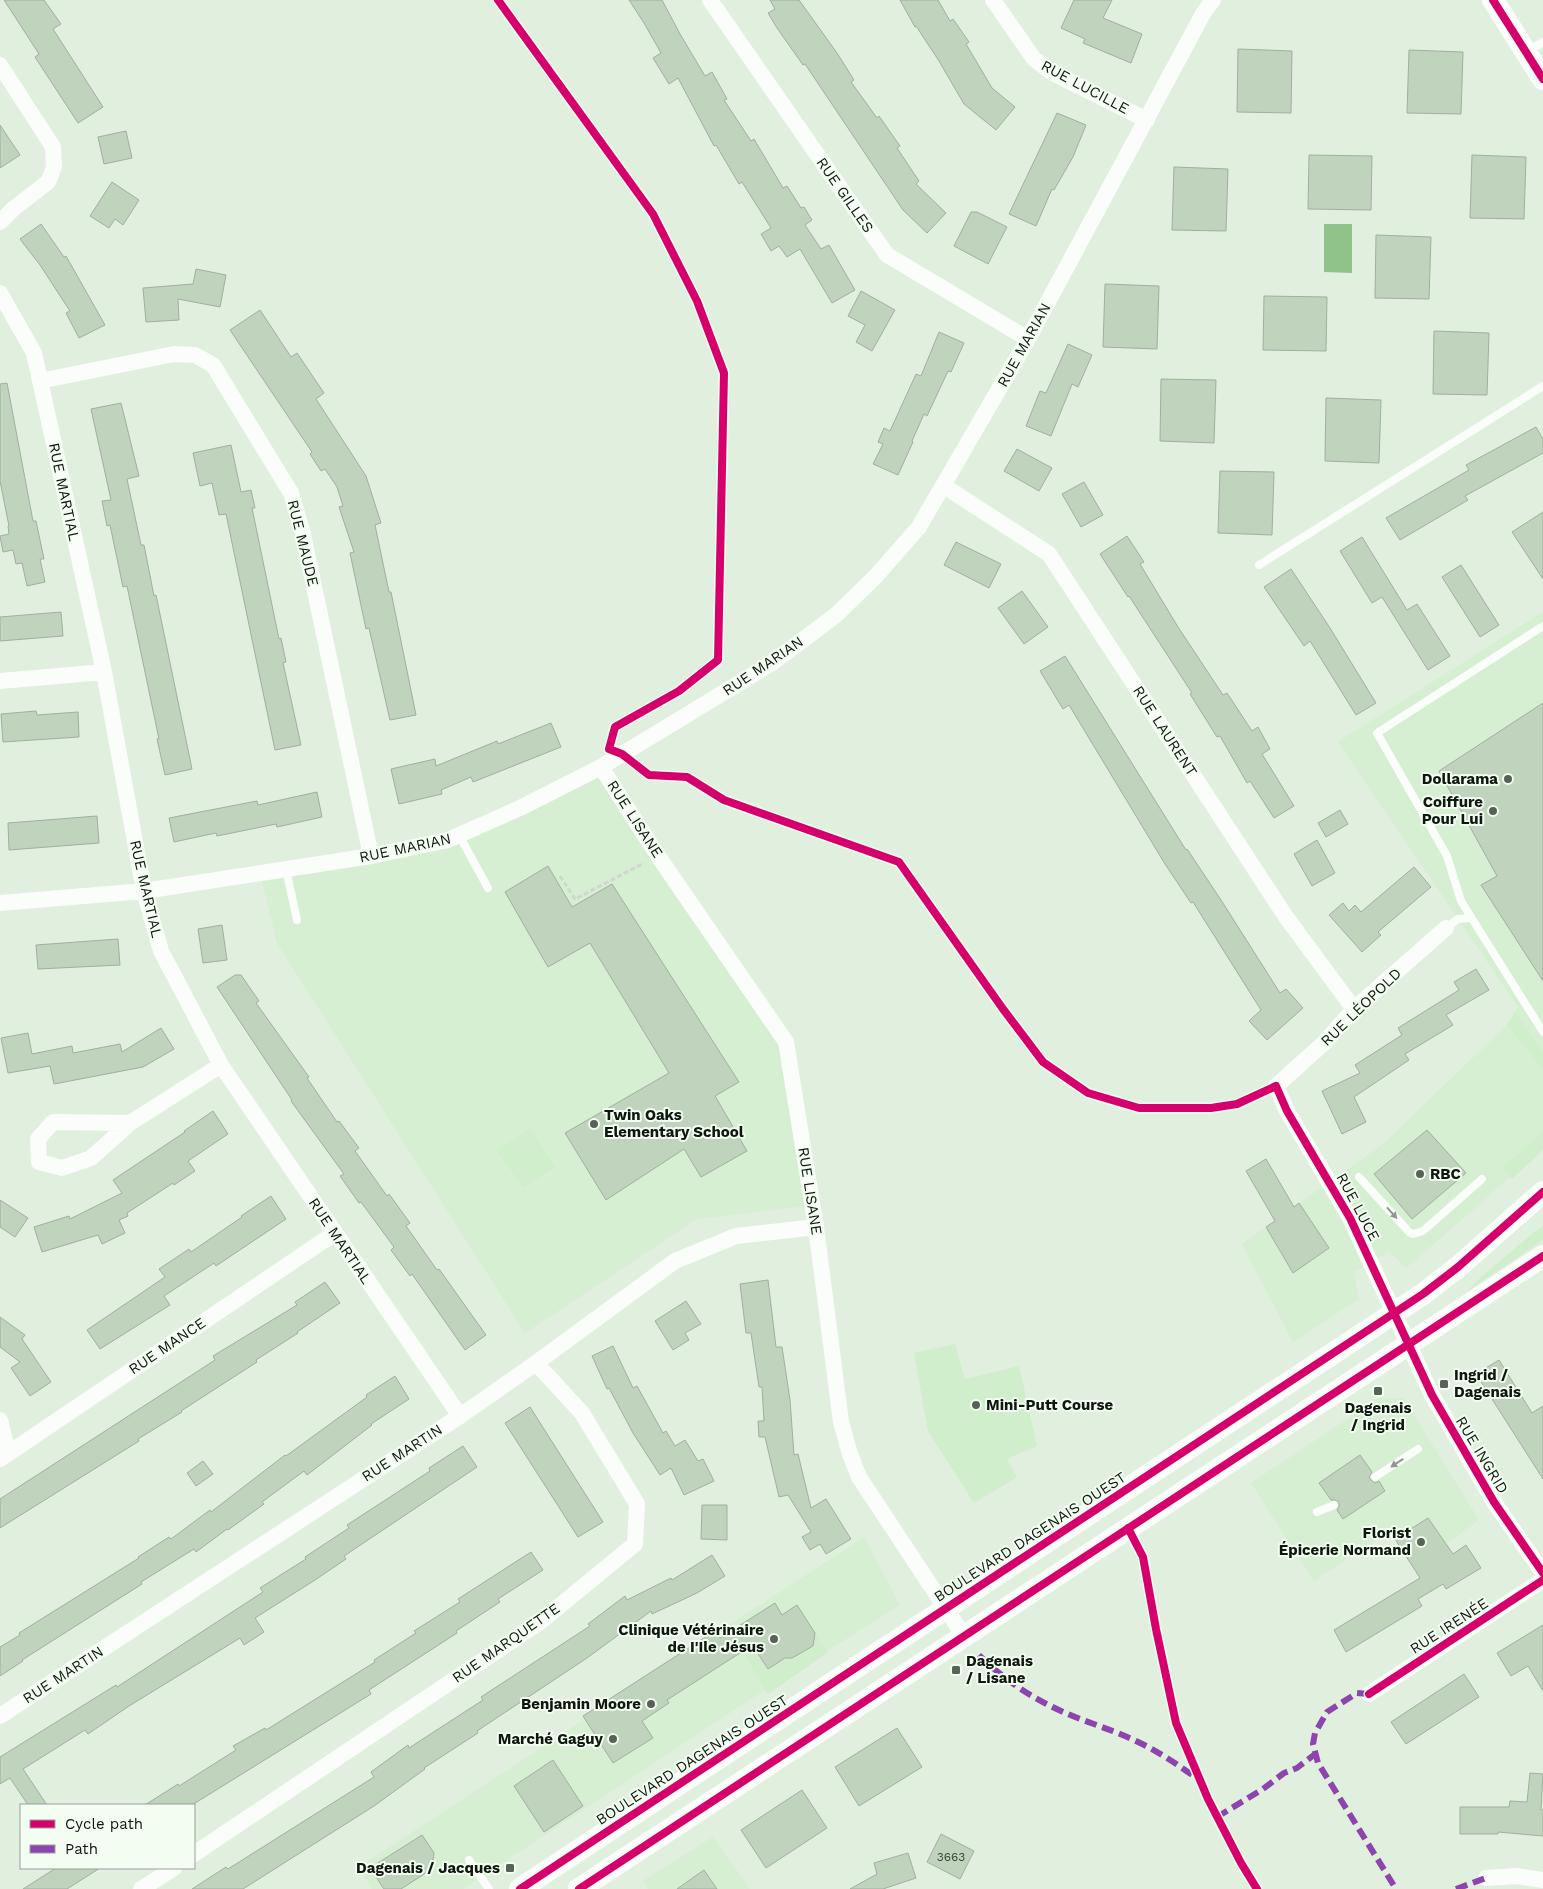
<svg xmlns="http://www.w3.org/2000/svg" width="1543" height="1889" font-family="'Work Sans',sans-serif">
<rect width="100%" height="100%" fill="#e0efde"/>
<path fill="#d6eed2" d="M1543,612V1146L1482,1202L1406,1268L1389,1251L1354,1272L1359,1299L1293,1342L1242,1244L1382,1145L1507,1025L1518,1007L1338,742Z
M601,767L786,1042L805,1206L697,1219L525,1333L277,943L260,873L448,840Z
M1379,1398H1403L1479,1520L1413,1567L1389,1530L1314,1581L1251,1483Z
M864,1537L900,1605L763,1691L463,1889H372L359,1867Z
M713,1837L750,1889H648L643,1881Z"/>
<path fill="#d0edcc" d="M1515,1012L1543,1053V1069L1507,1025Z
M530,1128L555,1167L523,1187L497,1151Z
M1543,1132V1150L1512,1179L1502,1168Z
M1543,1225V1240L1466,1292L1482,1276Z
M955,1344L965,1379L1019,1366L1037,1446L1007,1459L1017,1477L974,1503L928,1431L914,1353Z
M815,1633L828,1652L768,1694L743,1652L753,1646L768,1669L785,1658H792L812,1646Z"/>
<path fill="#8fc38a" d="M1324,224H1352V273L1324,272Z"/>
<path fill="#bfd3bd" stroke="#a2aea1" d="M4,0H44L61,24L53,29L103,107L78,123L35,57L39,54Z
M629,0H662L680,34L705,76L712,72L727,99L724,100L751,141L754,139L783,188L787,186L801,208L804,207L812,220L805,225L821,249L829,245L855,290L832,303L800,249L787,257L779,246L771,251L761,234L771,228L742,182L739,184L716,145L714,146L678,78L669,84L653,58L661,53L644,23Z
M770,0H799L837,53L854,80L851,82L877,118L879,116L900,146L897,148L919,181L916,184L946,213L927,233L903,210L805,64L803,65L777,28L768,13L775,9Z
M900,0H938L950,21L953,19L969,42L966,44L992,88L1015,107L996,130L964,104L939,61L916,26L915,27Z
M1074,0H1112L1103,18L1142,34L1131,63L1083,43L1085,39L1061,28Z
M1238,49L1292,51L1291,113L1237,112Z
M1409,50L1463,52L1461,114L1407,113Z
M1057,113L1086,125L1073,157L1054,190L1052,189L1036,226L1009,214Z
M0,125L20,155L0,168Z
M126,131L132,158L104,164L98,137Z
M1309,155L1372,156L1371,210L1308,209Z
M1472,155L1526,157L1524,219L1470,218Z
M1174,167L1228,169L1226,231L1172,230Z
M112,182L139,200L123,225L115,219L109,228L90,216Z
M971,212H977L1007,227L988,264L954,246Z
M41,224L64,257L66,256L105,325L79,338L66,313L70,311L40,265L20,239Z
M1376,235L1431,237L1429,299L1375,298Z
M196,269L226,275L220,307L178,299L179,320L146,322L143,288L193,284Z
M1105,284L1159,286L1157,349L1103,347Z
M861,291L895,310L872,351L856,342L865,325L848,316Z
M1264,296L1327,297L1326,351L1263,350Z
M260,310L291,357L297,353L324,393L316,399L366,476L381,523L375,525L389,592H391L416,715L390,720L369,628L366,629L350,553L354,552L339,507L343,506L337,487L325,469L321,471L310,454L312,452L230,330Z
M1434,331L1489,333L1487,395L1433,394Z
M939,332L964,343L951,372L948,371L927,416L924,414L912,441L913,442L898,475L873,464L883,444L878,442L884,428L890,431L916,374L921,376Z
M1068,344L1092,355L1078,387L1072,384L1051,436L1026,426L1040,391L1046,393Z
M1161,379L1216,380L1214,443L1160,441Z
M7,383L33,521H36L44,559H40L45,582L27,586L22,563L16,564L13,550L3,552L0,536L9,534L8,526H9L0,481V384Z
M1326,398L1381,400L1379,463L1325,461Z
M121,403L139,476L127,479L141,545H144L154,596L156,595L192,769L165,775L157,739H159L127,586L123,587L110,525L107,526L102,501L111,500L91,409Z
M1536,427L1543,439V453L1465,496L1468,500L1400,540L1386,518L1469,470L1466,465Z
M231,445L241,492L251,490L255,508H252L279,639L281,638L286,662L283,663L301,745L275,750L226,514L219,515L212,483L200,486L193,453Z
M1017,449L1052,468L1039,491L1004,471Z
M1220,471L1274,472L1272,535L1218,533Z
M1084,482L1103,515L1081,527L1062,494Z
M1543,512V579L1512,532Z
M1127,536L1144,562L1140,564L1178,627L1223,695L1227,693L1252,731L1258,727L1270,749L1262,754L1294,806L1274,818L1250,781L1247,783L1220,736L1217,737L1190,694L1192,693L1129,596L1128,597L1100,554Z
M1362,537L1407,610L1417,604L1450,656L1428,670L1382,597L1372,603L1340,551Z
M956,542L1001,564L989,588L944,565Z
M1461,565L1499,625L1480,637L1442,577Z
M1291,569L1330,628L1376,703L1356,715L1310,641L1304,646L1264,587Z
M1022,591L1048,627L1024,644L998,608Z
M61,612L63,636L0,641V617Z
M1065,656L1186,850L1187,849L1221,900L1280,993L1286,989L1303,1008L1267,1040L1249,1021L1261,1010L1193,902L1191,903L1165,864L1069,705L1063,709L1040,671Z
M1543,703V981L1481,885L1497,876L1439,771Z
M36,711L37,715L78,712L79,737L3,742L1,714Z
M551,723L561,747L473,782L471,777L441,790L442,794L399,804L391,769L435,759L436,766L497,741L498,744Z
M317,792L322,817L277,827L276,824L217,836L216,833L174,842L169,818L257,801L258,805Z
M1340,810L1348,824L1326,837L1318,823Z
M97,816L99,843L9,850L8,823Z
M1317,840L1335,873L1312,886L1294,854Z
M548,866L572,907L612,884L739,1082L715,1096L747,1151L701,1177L684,1149L606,1200L565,1133L669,1073L590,943L548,967L505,892Z
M1414,867L1431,887L1378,932L1381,935L1362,952L1329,915L1343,903L1349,911L1355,905L1361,912Z
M222,925L227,960L203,963L198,929Z
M118,939L120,965L38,969L36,945Z
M1476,969L1489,990L1446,1015L1453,1025L1405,1054L1409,1060L1354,1097L1366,1122L1342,1134L1322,1091L1360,1073L1355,1065L1402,1035L1398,1028L1459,990L1454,982Z
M235,975H241L259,1001L256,1003L309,1077L307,1078L337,1122L339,1121L359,1148L355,1151L387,1196L389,1194L410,1223L406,1226L437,1270L439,1269L486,1335L465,1350L412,1274L410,1276L391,1250L394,1247L361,1202L359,1203L340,1176L344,1174L291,1101L292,1100L217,987Z
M161,1028L174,1049L143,1067L54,1084L50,1066L8,1073L1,1038L28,1033L32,1054L72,1046L73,1053L120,1044L122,1052Z
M213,1111L228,1134L188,1161L195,1171L174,1185L173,1183L127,1213L128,1216L119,1220L125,1233L102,1244L98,1235L42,1252L34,1227L69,1216L70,1219L122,1193L113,1180L185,1132L184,1131Z
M1427,1130L1466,1173L1412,1219L1374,1174Z
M1266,1159L1294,1207L1299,1203L1329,1248L1293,1273L1266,1227L1275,1221L1246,1171Z
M271,1196L286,1219L216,1266L214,1263L164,1296L170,1305L100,1349L87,1330L165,1277L159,1269L189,1249L191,1252L242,1217L241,1216Z
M0,1200L28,1218L15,1237L0,1227Z
M768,1280L776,1347H782L790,1400L794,1455L798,1454L811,1508L826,1499L851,1539L826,1554L820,1544L810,1550L802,1537L811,1532L788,1495L779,1497L765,1437H759L758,1421H764L762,1387H759L751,1333H746L740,1284Z
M325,1282L340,1303L297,1332L298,1333L256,1360L257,1362L181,1411L182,1412L138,1439L139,1441L0,1528V1499L215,1360L213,1356L297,1305L295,1302Z
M686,1301L701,1324L685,1333L689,1340L673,1350L655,1321Z
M0,1317L25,1335L22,1339L51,1382L30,1396L11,1368L20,1362L0,1347Z
M613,1346L633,1388L637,1386L663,1433L666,1431L675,1446L685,1440L698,1461L703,1459L714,1481L684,1495L671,1468L660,1475L633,1433L609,1388L607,1389L592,1356Z
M1499,1360L1532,1413L1543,1406V1479L1476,1374Z
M395,1376L409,1399L371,1424L372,1425L307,1475L304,1471L262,1502L264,1504L228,1530L227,1529L196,1552L194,1549L141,1582L142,1584L22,1660L23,1661L0,1676V1647L20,1635L19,1633L139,1558L138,1557L169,1537L171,1539L210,1510L211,1512L285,1455L286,1456L367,1397L366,1395Z
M530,1407L603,1522L578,1537L505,1423Z
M463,1446L477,1467L344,1556L346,1559L315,1580L255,1618L264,1632L244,1645L240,1638L129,1706L88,1734L85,1730L23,1769L47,1805H28L10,1778L0,1784V1757L116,1685L117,1687L263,1592L260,1588L306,1559L305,1557L349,1528L347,1525L430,1471L429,1468Z
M1360,1455L1372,1472L1369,1477L1371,1480L1375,1483L1379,1481L1385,1491L1343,1519L1337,1510L1339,1506V1502L1335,1500H1331L1319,1483Z
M203,1461L213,1474L196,1486L187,1473Z
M702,1505H727V1540L701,1539Z
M1428,1518L1453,1554L1466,1545L1481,1568L1446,1589L1443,1584L1418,1599L1422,1606L1346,1652L1334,1630L1420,1578L1395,1539Z
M531,1552L543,1570L498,1599L500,1602L456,1631L457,1633L369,1690L371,1694L192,1805H145L178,1784L179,1786L236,1750L233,1746L265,1728L266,1730L375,1662L374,1660L416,1633L414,1631L460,1602L458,1599Z
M712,1555L725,1576L697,1593L652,1614L651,1611L587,1658L477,1731L478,1733L424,1768L425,1769L374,1806L243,1889H192L226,1867L228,1869L374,1777L371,1772L408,1745L409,1748L483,1700L481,1697L590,1626L588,1624L625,1596L627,1600L671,1578L672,1580Z
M775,1603L782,1615L797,1605L815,1633L813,1646L792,1658H785L768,1669L753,1646L743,1651L667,1700L669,1703L642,1721L653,1738L613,1763L583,1716L715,1631L720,1638Z
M1543,1625V1691L1528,1666L1511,1676L1497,1653Z
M1464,1674L1479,1697L1406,1744L1391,1722Z
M897,1728L922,1767L859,1806L835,1767Z
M553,1760L583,1806L544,1832L514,1786Z
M1530,1773L1543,1774L1541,1810H1543V1836L1498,1832V1834H1460V1807H1509L1510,1801L1527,1802Z
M802,1790L827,1828L766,1868L741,1830Z
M941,1834L974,1851L960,1879L927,1862Z
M422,1835L434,1853L432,1869L401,1889H384L370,1868Z
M908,1853L916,1878L883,1889H850L877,1874L874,1863Z
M56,1868H100L67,1889H23Z
M704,1870L717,1889H677Z"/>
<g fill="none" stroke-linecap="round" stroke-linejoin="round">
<path stroke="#d2d6d1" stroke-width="3" stroke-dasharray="5 2.5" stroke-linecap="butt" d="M560,876L575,899L644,863"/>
<path stroke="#fafdfa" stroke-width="8" d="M1528,51L1543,42
M1259,565L1543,386
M1543,626L1377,733L1447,856L1461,901L1543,1032
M459,835L488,888
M286,869L297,920
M1446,928L1458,919L1471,918
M1359,1177L1410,1233L1413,1234L1423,1231L1482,1179
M1375,1477L1418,1449
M1317,1512L1334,1505
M469,1860L489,1889"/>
<path stroke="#fafdfa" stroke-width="16" d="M710,0L887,255L1028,339
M993,0L1034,59L1053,73L1147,120
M0,65L53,147L54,167L48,182L13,209L0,222
M0,293L34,353L104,672L144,891L161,951L221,1065L460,1416
M40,381L174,354L195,355L213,365L291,493L302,530L371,856
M944,486L1049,554L1286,917L1354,1009
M0,681L104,672
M601,767L658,856L786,1042L816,1227L841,1422L850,1454L859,1477L964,1636
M0,903L144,891L371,856L448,840L520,808L601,767L772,663L836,615L876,576L919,527L1028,339L1204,12L1213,0
M1446,928L1354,1009L1325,1042L1276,1086L1287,1111L1350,1218L1432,1395L1494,1502L1543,1573
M130,1123L53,1122L38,1139L39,1162L62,1168L91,1158L130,1123L221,1065
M0,1420L8,1453
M0,1459L335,1233
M1369,1694L1543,1580
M0,1716L460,1416L536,1363L675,1261L736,1236L816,1227
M194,1854L540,1622L635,1544L637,1504L582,1413L536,1363
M1486,1878L1516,1876L1543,1880
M141,1889L174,1868"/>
<path stroke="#fafdfa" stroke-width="22" d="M1493,0L1543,79
M520,1889L1423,1294L1458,1267L1543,1192
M579,1889L1543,1256"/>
<path stroke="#8e44ad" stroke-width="6" stroke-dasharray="12 6" stroke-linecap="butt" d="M979,1655C1002,1678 1030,1697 1061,1711C1085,1722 1111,1729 1136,1741C1158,1751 1178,1765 1198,1779
M1369,1694L1357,1693L1327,1712L1315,1733L1313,1744L1318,1763L1396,1889
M1217,1817L1263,1789L1284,1773L1297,1768L1315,1754
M1456,1889L1486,1878"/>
<g stroke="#f3fdf2" stroke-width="11">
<path id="cycleway" d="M498,0L653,214L697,301L724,373L718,660L679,691L615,727L609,749L622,754L649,775L687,777L724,800L899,862L1003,1009L1043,1062L1088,1093L1139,1108H1211L1237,1104L1276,1086L1287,1111L1350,1218L1432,1395L1494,1502L1543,1573
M1493,0L1543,79
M1128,1528L1143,1557L1156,1629L1176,1723L1208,1799L1241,1863L1257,1889
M1369,1694L1543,1580
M520,1889L1423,1294L1458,1267L1543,1192
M579,1889L1543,1256"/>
</g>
<use href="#cycleway" stroke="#d6006c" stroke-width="8"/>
</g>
<defs><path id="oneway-solid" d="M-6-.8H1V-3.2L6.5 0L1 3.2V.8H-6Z" transform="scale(1.25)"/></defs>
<g fill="#909690">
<use href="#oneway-solid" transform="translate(1392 1213) rotate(48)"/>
<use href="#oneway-solid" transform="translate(1397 1463) rotate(147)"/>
</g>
<g fill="#586357" stroke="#f3fdf2" stroke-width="2">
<circle cx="1508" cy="779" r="5"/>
<circle cx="1493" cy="811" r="5"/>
<circle cx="594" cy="1124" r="5"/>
<circle cx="1420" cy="1174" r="5"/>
<rect x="1439" y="1379" width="10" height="10" rx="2.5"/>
<rect x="1373" y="1386" width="10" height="10" rx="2.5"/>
<circle cx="976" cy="1405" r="5"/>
<circle cx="1421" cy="1542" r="5"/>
<circle cx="774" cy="1639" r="5"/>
<rect x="951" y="1665" width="10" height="10" rx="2.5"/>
<circle cx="651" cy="1704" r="5"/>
<circle cx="613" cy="1739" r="5"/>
<rect x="505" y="1863" width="10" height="10" rx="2.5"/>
</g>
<g text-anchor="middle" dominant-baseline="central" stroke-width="4" stroke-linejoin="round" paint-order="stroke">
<g font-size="12" fill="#3b473a">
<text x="951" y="1857">3663</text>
</g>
<g font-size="15" fill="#0f180e" stroke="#f3fdf2">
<text transform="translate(1085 87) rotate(28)">RUE LUCILLE</text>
<text transform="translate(845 195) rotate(55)">RUE GILLES</text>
<text transform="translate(1024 345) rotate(-61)">RUE MARIAN</text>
<text transform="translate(64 492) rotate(78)">RUE MARTIAL</text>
<text transform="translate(303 543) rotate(76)">RUE MAUDE</text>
<text transform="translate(763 666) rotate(-34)">RUE MARIAN</text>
<text transform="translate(1165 731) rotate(57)">RUE LAURENT</text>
<text transform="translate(635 819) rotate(57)">RUE LISANE</text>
<text transform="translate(405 848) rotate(-12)">RUE MARIAN</text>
<text transform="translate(146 889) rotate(77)">RUE MARTIAL</text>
<text transform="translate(1361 1007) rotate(-44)">RUE LÉOPOLD</text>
<text transform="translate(810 1191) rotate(81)">RUE LISANE</text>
<text transform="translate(1358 1207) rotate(62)">RUE LUCE</text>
<text transform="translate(340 1241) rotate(56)">RUE MARTIAL</text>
<text transform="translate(167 1346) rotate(-34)">RUE MANCE</text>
<text transform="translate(402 1453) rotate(-33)">RUE MARTIN</text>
<text transform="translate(1482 1455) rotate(59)">RUE INGRID</text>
<text transform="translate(1030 1537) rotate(-33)">BOULEVARD DAGENAIS OUEST</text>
<text transform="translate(1449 1626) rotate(-33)">RUE IRENÉE</text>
<text transform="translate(506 1643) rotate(-35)">RUE MARQUETTE</text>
<text transform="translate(63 1675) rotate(-33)">RUE MARTIN</text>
<text transform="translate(692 1760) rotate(-33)">BOULEVARD DAGENAIS OUEST</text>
</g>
<g font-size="15" font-weight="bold" fill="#0f180e" stroke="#f3fdf2" text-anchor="end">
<text x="1498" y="779">Dollarama</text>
<text x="1483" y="802">Coiffure<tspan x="1483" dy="17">Pour Lui</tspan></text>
<text x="604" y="1115" text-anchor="start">Twin Oaks<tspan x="604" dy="17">Elementary School</tspan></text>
<text x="1430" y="1174" text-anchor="start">RBC</text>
<text x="1454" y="1375" text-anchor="start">Ingrid /<tspan x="1454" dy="17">Dagenais</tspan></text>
<text x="986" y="1405" text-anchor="start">Mini-Putt Course</text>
<text x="1378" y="1408" text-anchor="middle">Dagenais<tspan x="1378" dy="17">/ Ingrid</tspan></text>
<text x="1411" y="1533">Florist<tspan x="1411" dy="17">Épicerie Normand</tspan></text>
<text x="764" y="1630">Clinique Vétérinaire<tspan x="764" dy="17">de I'Ile Jésus</tspan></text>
<text x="966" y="1661" text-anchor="start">Dagenais<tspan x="966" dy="17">/ Lisane</tspan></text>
<text x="641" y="1704">Benjamin Moore</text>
<text x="603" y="1739">Marché Gaguy</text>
<text x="500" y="1868">Dagenais / Jacques</text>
</g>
</g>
<rect x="20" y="1804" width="175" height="65" fill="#f3fdf2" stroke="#98a197"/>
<rect x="30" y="1820" width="25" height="8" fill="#d6006c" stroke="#98a197"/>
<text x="65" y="1829" font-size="15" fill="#0f180e">Cycle path</text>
<rect x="30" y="1845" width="25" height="8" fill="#8e44ad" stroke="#98a197"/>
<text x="65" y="1854" font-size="15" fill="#0f180e">Path</text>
</svg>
